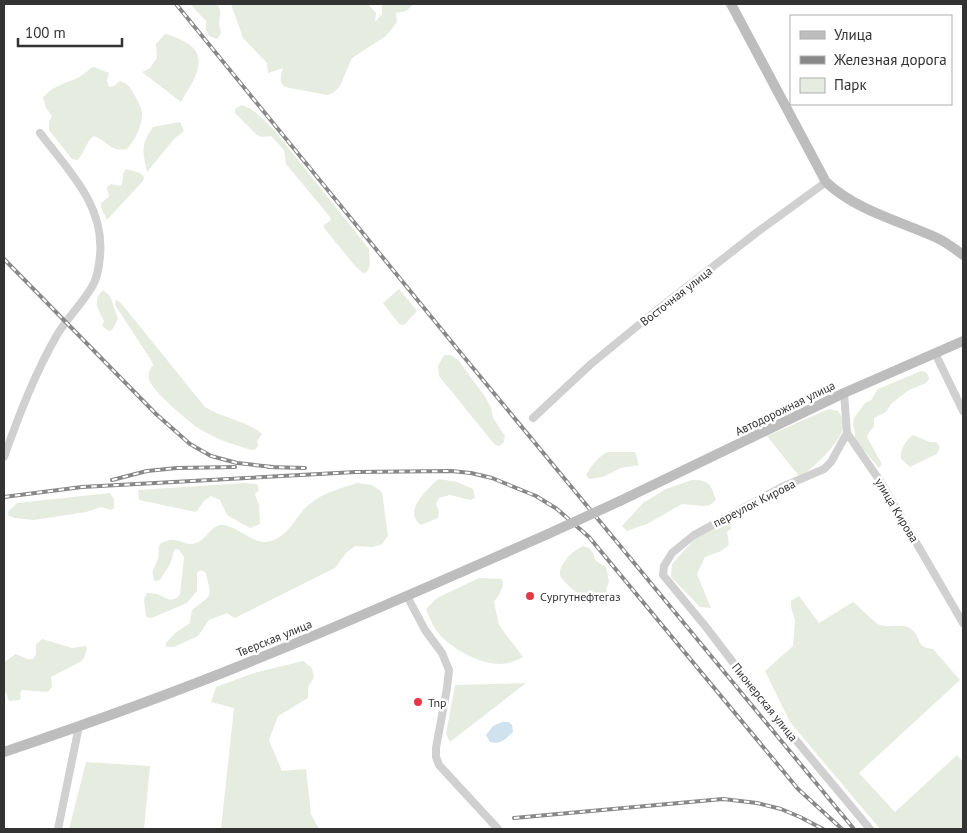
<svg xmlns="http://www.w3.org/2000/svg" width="967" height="833" font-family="'PT Sans',sans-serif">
<rect width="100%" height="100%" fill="#fff"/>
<path fill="#e6ecdf" d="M190,4H217C223,12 219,16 219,24C219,27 221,30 221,33L217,39L209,36L206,30V21Z
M231,4H368L376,13L375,22L382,14V4H414L406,11L396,13L397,22L386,36L352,58L340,86L333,93L327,95L285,87C278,82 281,75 283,68L268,73L267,63L243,38Z
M165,34C174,36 180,39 187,43C212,59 191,83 181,102L142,72L149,69L157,58L156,44Z
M94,67L109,73L107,80L109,87L114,86L120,81C127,83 131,88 134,94C137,100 141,106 142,112C143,124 135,141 127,149C112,153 107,141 94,136C85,142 85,154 77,160L72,159L49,130V122L52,116L46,108L43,98C52,85 69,83 81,76C86,73 88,69 94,67Z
M242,105C255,109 266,122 275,131L369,249L370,265L367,272L363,273L356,267L324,228V225L331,220L330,217L286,164L284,150L271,136L262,137L257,135L235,113V109Z
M180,122L184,131L174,139L147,172C143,152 140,145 153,127Z
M126,169L140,173L144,177L143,181L107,220L101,207V203L109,197L107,187L111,184L120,186L122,184L123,174Z
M399,289L417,311L404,325L399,324L383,303Z
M103,290L110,296L118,319L112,330L109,331L102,326L104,321C98,310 92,300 103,290Z
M116,300L121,303L205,407C222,418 248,421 262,434L257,441L258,445L256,449L252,450C233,445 214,438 198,428C188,421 151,390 149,379C148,373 150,369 153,365L151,360L115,305Z
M444,355H451L459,361L486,398L491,408L493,418L505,436L504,442L500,446L495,445L439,376L438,366Z
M921,371C925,371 929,374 929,379L926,383L909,390L892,403L886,412L874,418V427L869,432L867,437L882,464L879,468L855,440V432L853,425L854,418L865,403L871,400L878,389Z
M829,409L838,411C842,417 845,422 843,429C839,443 814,468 801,476L798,475L767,436Z
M913,435L930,442H936L940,447L937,454L910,467L901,459C900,450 905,441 913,435Z
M607,452H635L639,465L621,468L603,477L589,479L586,475C592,465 597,458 607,452Z
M439,479L457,482L473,489L475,498L470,500L450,495L439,498L436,504L439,512L438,518L421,525C403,512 425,492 435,482Z
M692,480C709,479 711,485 716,500L710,505L703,506L682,504L647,524L627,531L622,526L643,503L666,489Z
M245,483L257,484L259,490L255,494L259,505L260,524L250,528L227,515L220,500L211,496L204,501L196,512L139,500L138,490Z
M357,483L372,485L382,492L388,536L382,544L373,547L355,546L346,553L335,568L237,617L234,618L227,613L209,620L198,636L174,647H166V643L175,633L190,623L192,610C212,594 213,599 205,572L200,570L197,573V591L187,603L152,618L146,617L144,599L147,593L157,594L170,600L177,598L180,594L184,557L179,550L175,549C172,554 173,557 171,562C169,567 163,574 160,580L155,581C150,571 154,570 157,561C160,556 157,550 160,544C178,533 183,548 196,543C207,540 212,523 224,525C237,527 255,544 266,542C291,538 294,515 311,503C323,493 342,488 357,483Z
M110,493L114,499V508L111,510L101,507L86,512L34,520L15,518L9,516L8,512L17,503Z
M724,521L732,528L727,532L729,545L721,551L705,557L697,574L711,608L700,607L671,577L672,564L679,556L699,535Z
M583,546C591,547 594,554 596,561L606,567L609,581L606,590L611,598L608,604C594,606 566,588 560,575C559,563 573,551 583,546Z
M479,578L502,579C505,588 498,596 494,602L499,625L523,657C516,661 508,664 500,664C479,664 449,648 436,630C432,624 429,616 426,609L437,598Z
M799,596L819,623L853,602C860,607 874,623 880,625C889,628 904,623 911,629C923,638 914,647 933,649L960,680L859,773L895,812L957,755L963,762V829H880L790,722L765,671L793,646L795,620L791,607V601Z
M42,639L72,648L85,646L87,648L84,658L80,662L51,677L52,687L48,692L22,690L20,693L21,697L20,700L9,701L4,688V662L16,654L27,659H33L36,654V644Z
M303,661L312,668L314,677L308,687V698L278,716L269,740L282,771L306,769L311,814L319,829H221L234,708L211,702L216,687L254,673Z
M526,683L450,742L446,734L455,685Z
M86,762L150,766L144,829H69Z"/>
<path fill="#cfe2ee" d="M502,722H508L512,725L513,732C506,739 500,745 490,742L486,735L493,726Z"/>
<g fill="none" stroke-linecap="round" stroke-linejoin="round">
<path stroke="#d0d0d0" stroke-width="8" d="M935,353L963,411
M844,393L847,433L882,484L963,623
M533,418L591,364L652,314L756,233L826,182
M847,433L831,462L824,469L782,487L694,535L672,553L664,566L663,575L706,627L754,690L870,829
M4,457C19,415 35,373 57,335C68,317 83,303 93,285C98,276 99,266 100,256C105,205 68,170 40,133
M407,596L425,630L442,653L449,670L447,688L436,748V757L439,765L498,829
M58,829L79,726"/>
<path stroke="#bdbdbd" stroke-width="10" d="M731,4L826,182C857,211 900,221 937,238C946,242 955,249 963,255
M620,501L844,393L963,341
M4,752C87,724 171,694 252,661C352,621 450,577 548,534"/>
<g stroke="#888" stroke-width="4">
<path id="rail" d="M176,4L464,357L854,829
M4,259L156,414L190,444L211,456L237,463L273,467
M268,467L305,468
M112,480L147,471L177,468L235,467
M4,497L82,487L356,472L451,471L471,473L492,478L536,496L557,509L589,537L798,789L842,829
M514,818L723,799L757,803L781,809L800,817L823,829"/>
</g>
<use href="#rail" stroke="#fff" stroke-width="2" stroke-dasharray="5.5" stroke-linecap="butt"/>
<path stroke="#bdbdbd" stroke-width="10" d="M548,534L620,501"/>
</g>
<g fill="#e63946" stroke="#fff" stroke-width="2">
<circle cx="530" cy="596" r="5"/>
<circle cx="418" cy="702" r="5"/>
</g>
<g text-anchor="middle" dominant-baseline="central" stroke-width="5" stroke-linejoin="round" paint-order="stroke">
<g font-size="12" fill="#333" stroke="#fff">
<text transform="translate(676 296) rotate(-38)">Восточная улица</text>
<text transform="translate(785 408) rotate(-26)">Автодорожная улица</text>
<text transform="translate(754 503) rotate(-27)">переулок Кирова</text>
<text transform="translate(897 510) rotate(59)">улица Кирова</text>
<text transform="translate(274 638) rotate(-22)">Тверская улица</text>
<text transform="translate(765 702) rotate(51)">Пионерская улица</text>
</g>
<g font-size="12" fill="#333" stroke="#fff" text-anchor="start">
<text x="540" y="596">Сургутнефтегаз</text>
<text x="428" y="702">Tnp</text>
</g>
</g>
<rect width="967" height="833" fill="none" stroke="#333333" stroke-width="10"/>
<rect x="790" y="15" width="162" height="90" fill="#ffffff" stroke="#adadad"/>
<rect x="800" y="31" width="25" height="8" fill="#bdbdbd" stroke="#adadad"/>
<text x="834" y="40" font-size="15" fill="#333333">Улица</text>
<rect x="800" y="56" width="25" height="8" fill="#888888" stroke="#adadad"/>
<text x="834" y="65" font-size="15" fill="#333333">Железная дорога</text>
<rect x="800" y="78" width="25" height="15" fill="#e6ecdf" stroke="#adadad"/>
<text x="834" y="90" font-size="15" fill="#333333">Парк</text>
<path d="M18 38v8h104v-8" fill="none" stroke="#333333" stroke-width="2.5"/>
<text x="25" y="38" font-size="15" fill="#333333" stroke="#ffffff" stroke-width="4" paint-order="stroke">100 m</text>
</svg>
